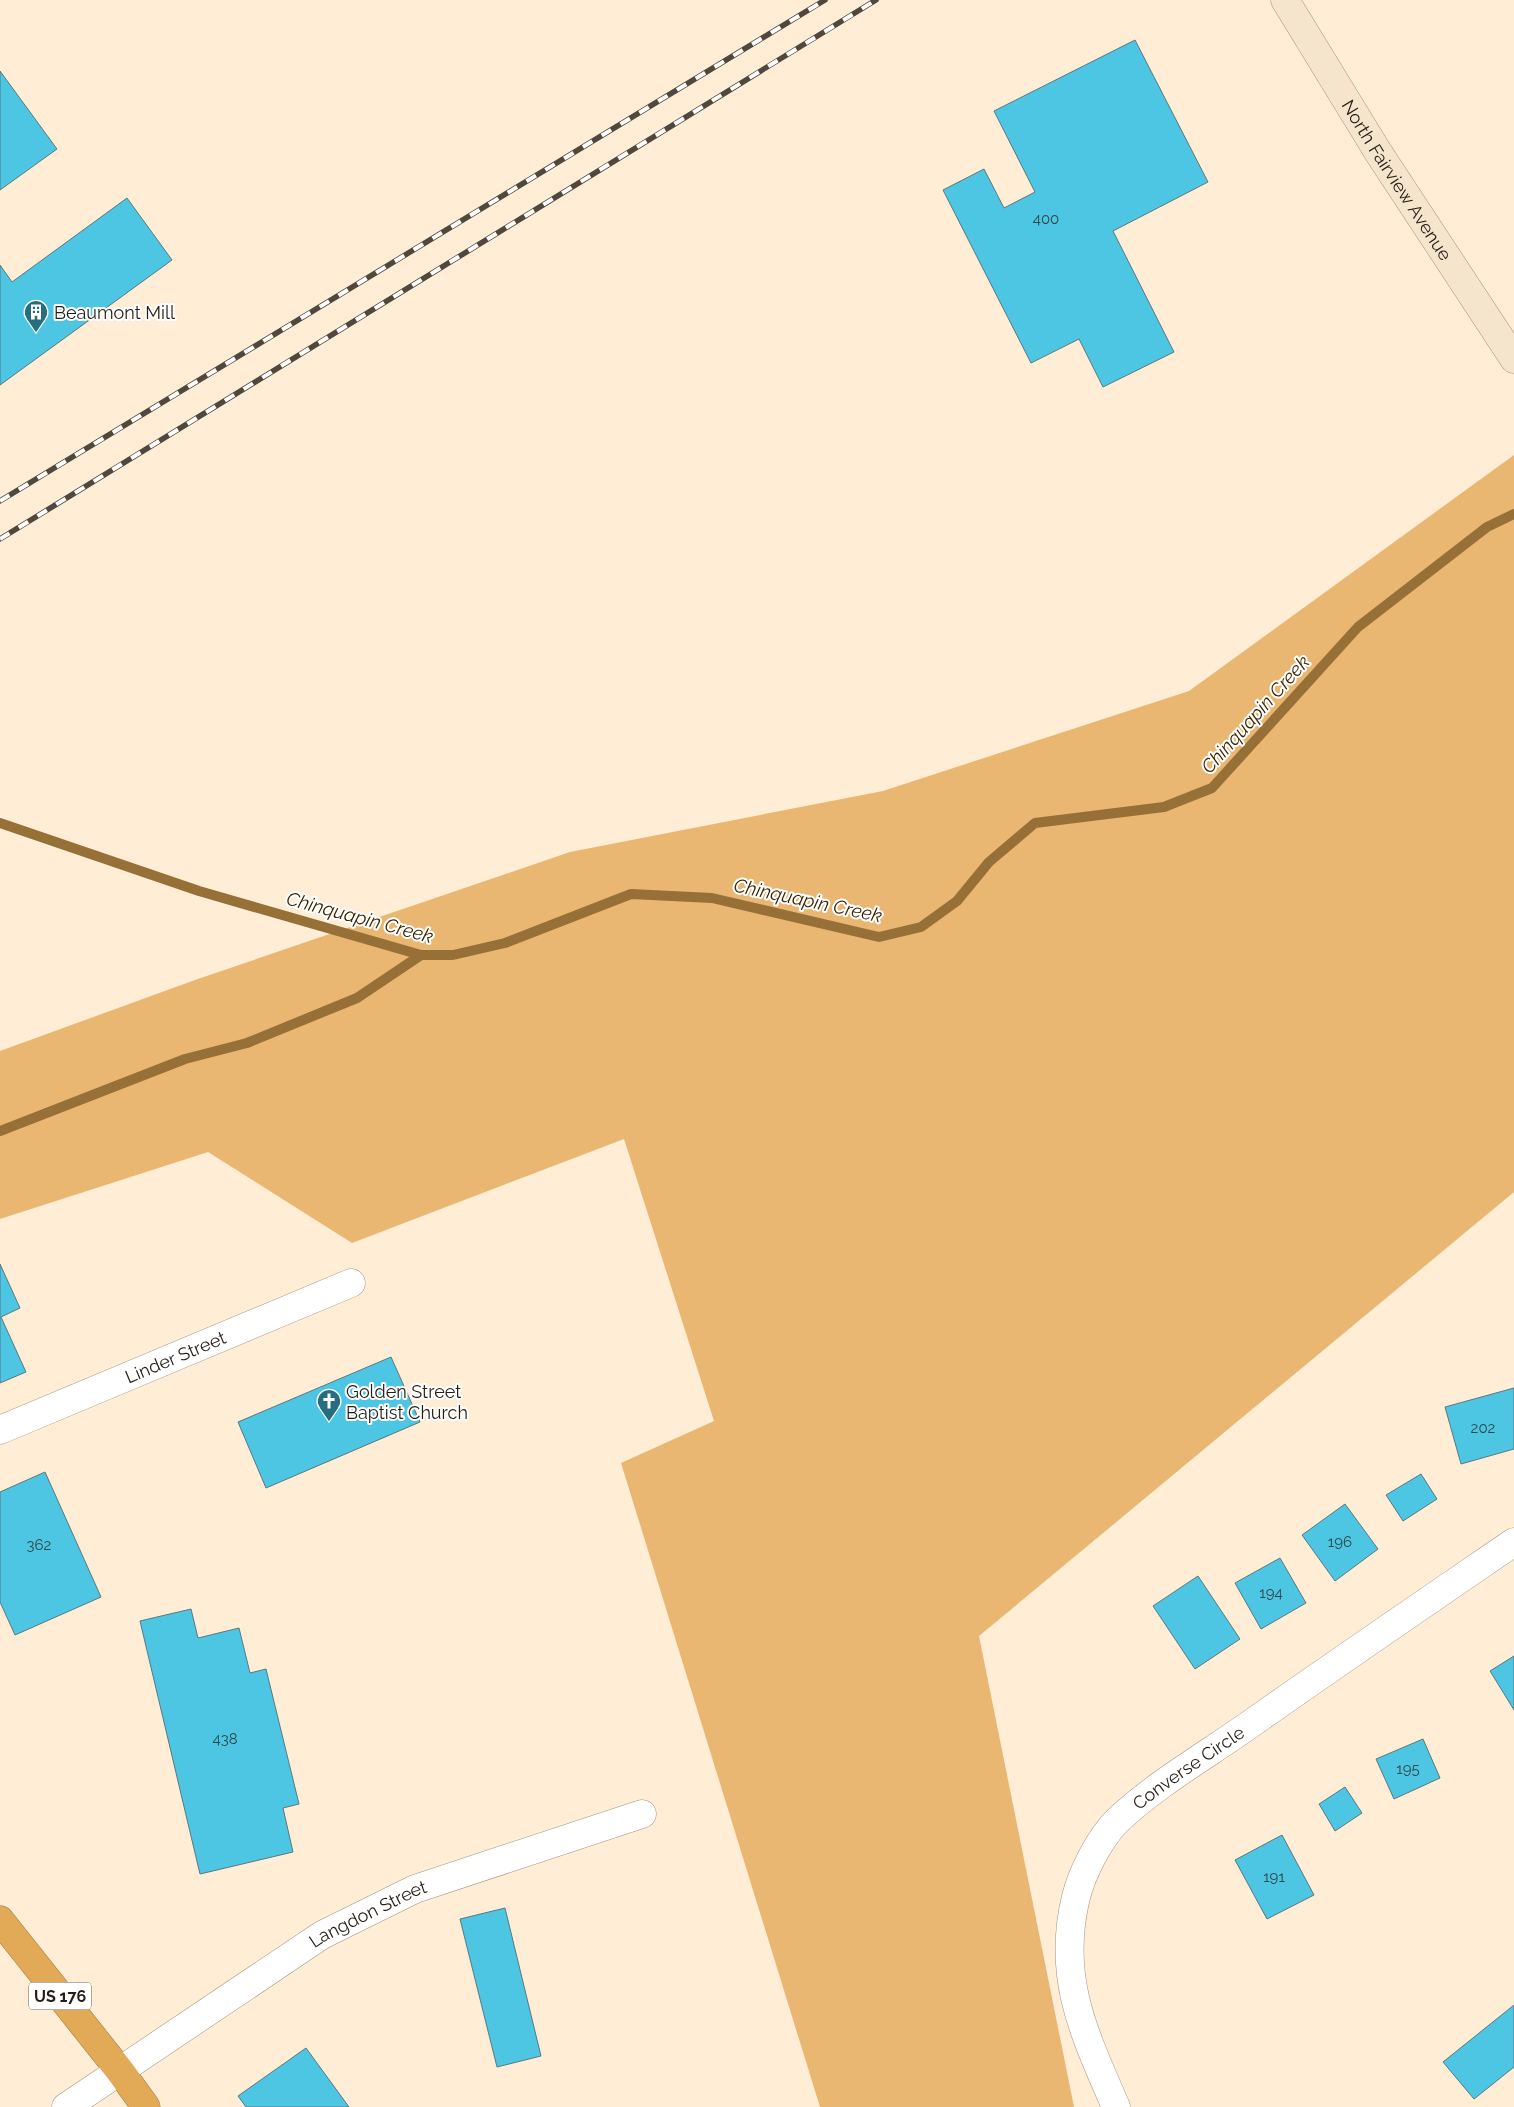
<svg xmlns="http://www.w3.org/2000/svg" width="1514" height="2107" font-family="Raleway,sans-serif">
<rect width="100%" height="100%" fill="#ffedd6"/>
<path fill="#e9b772" d="M1514,455V1192L979,1636L1074,2107H820L621,1463L714,1421L624,1139L352,1243L208,1152L0,1219V1051L195,980L570,852L883,791L1189,691Z"/>
<g fill="none" stroke-linecap="round" stroke-linejoin="round">
<path stroke="#977038" stroke-width="10" d="M0,823L199,891L421,955H453L505,943L631,894L712,898L879,937L921,927L957,901L989,862L1035,823L1164,807L1212,788L1358,627L1487,527L1514,514
M0,1131L185,1059L247,1043L357,998L421,955"/>
</g>
<path fill="#4cc6e2" stroke="#5a777f" d="M1135,40L1208,182L1113,231L1174,352L1103,387L1079,339L1031,363L943,190L984,169L1004,208L1035,192L994,111Z
M0,71L57,149L0,190Z
M127,198L172,260L0,385V265L12,282Z
M0,1264L20,1308L1,1317L26,1372L0,1383Z
M391,1357L420,1422L266,1488L238,1422Z
M1514,1388V1449L1461,1464L1445,1407Z
M45,1472L101,1597L15,1635L0,1602V1492Z
M1421,1474L1437,1499L1403,1521L1386,1495Z
M1345,1504L1378,1549L1335,1581L1302,1535Z
M1280,1558L1306,1603L1261,1629L1235,1583Z
M1198,1576L1240,1639L1195,1669L1153,1606Z
M191,1609L198,1638L239,1628L250,1673L266,1669L299,1804L283,1808L293,1852L200,1874L140,1621Z
M1514,1656V1710L1490,1671Z
M1423,1739L1440,1778L1394,1799L1376,1759Z
M1345,1787L1362,1813L1335,1831L1319,1804Z
M1282,1835L1314,1895L1267,1919L1235,1860Z
M505,1908L541,2056L497,2067L460,1919Z
M1514,2005V2067L1474,2099L1443,2062Z
M306,2048L349,2107H246L238,2096Z"/>
<g fill="none" stroke-linecap="round" stroke-linejoin="round">
<g stroke="#a4947e" stroke-width="29">
<g id="street">
<path id="s1" d="M0,1430L351,1283"/>
<path id="s2" d="M66,2107L322,1935L415,1889L642,1814"/>
<path id="s3" d="M1116,2107C1085,2035 1056,1978 1076,1897C1082,1873 1099,1839 1117,1821C1156,1784 1205,1756 1249,1725C1337,1663 1425,1603 1514,1542"/>
</g>
</g>
<g stroke="#a4947e" stroke-width="29">
<g id="secondary">
<path id="s4" d="M1285,0L1378,152L1514,359"/>
</g>
</g>
<g stroke="#a07840" stroke-width="29">
<path id="highway" d="M0,1920L120,2071L146,2107"/>
</g>
<use href="#street" stroke="#fff" stroke-width="28"/>
<use href="#secondary" stroke="#f6e5cd" stroke-width="28"/>
<use href="#highway" stroke="#e2a957" stroke-width="28"/>
<g stroke="#51483d" stroke-width="5.5">
<path id="rail" d="M0,501L825,0
M0,539L876,0"/>
</g>
<use href="#rail" stroke="#fff" stroke-width="4" stroke-dasharray="11" stroke-linecap="butt"/>
</g>
<defs>
<g id="building-pin" transform="scale(1.25)"><path d="M0 17L-7.5 6A9.5 9.5 0 1 1 7.5 6Z" fill="#286d7d" stroke="#fff"/><path d="M-4-6H4V6H1V3H-1V6H-4ZM-2.5-4.3h1.7v1.8h-1.7ZM.8-4.3h1.7v1.8H.8ZM-2.5-1h1.7V.8h-1.7ZM.8-1h1.7V.8H.8Z" fill="#fff"/></g>
<g id="church-pin" transform="scale(1.25)"><path d="M0 17L-7.5 6A9.5 9.5 0 1 1 7.5 6Z" fill="#286d7d" stroke="#fff"/><path d="M-1.2-6h2.4v3.5h3.3v2.4h-3.3V6h-2.4V-.1h-3.3v-2.4h3.3Z" fill="#fff"/></g>
</defs>
<g fill-rule="evenodd">
<use href="#building-pin" x="36" y="312"/>
<use href="#church-pin" x="329" y="1401"/>
</g>
<g text-anchor="middle" dominant-baseline="central" stroke-width="4" stroke-linejoin="round" paint-order="stroke">
<g font-size="15" fill="#2f4849">
<text x="1046" y="219">400</text>
<text x="1483" y="1428">202</text>
<text x="1340" y="1542">196</text>
<text x="39" y="1545">362</text>
<text x="1271" y="1593">194</text>
<text x="225" y="1739">438</text>
<text x="1408" y="1769">195</text>
<text x="1274" y="1877">191</text>
</g>
<rect fill="#fff" stroke="#66625c" stroke-width="1" x="29" y="1982.5" width="62" height="27" rx="4"/>
<g font-size="16" font-weight="bold" fill="#251e16">
<text x="60" y="1996">US 176</text>
</g>
<g font-size="18" fill="#251e16" stroke="#fff">
<text stroke="none"><textPath href="#s4" startOffset="212">North Fairview Avenue</textPath></text>
<text stroke="none"><textPath href="#s1" startOffset="190">Linder Street</textPath></text>
<text stroke="none"><textPath href="#s3" startOffset="395">Converse Circle</textPath></text>
<text stroke="none"><textPath href="#s2" startOffset="359">Langdon Street</textPath></text>
</g>
<g font-size="18" fill="#251e16" stroke="#fff" text-anchor="start">
<text x="54" y="312">Beaumont Mill</text>
<text x="346" y="1391">Golden Street<tspan x="346" dy="21">Baptist Church</tspan></text>
</g>
<g font-size="19" font-style="italic" fill="#3b2603" stroke="#fff">
<text transform="translate(1255 714) rotate(-48)">Chinquapin Creek</text>
<text transform="translate(808 900) rotate(12)">Chinquapin Creek</text>
<text transform="translate(360 917) rotate(15)">Chinquapin Creek</text>
</g>
</g>
</svg>
